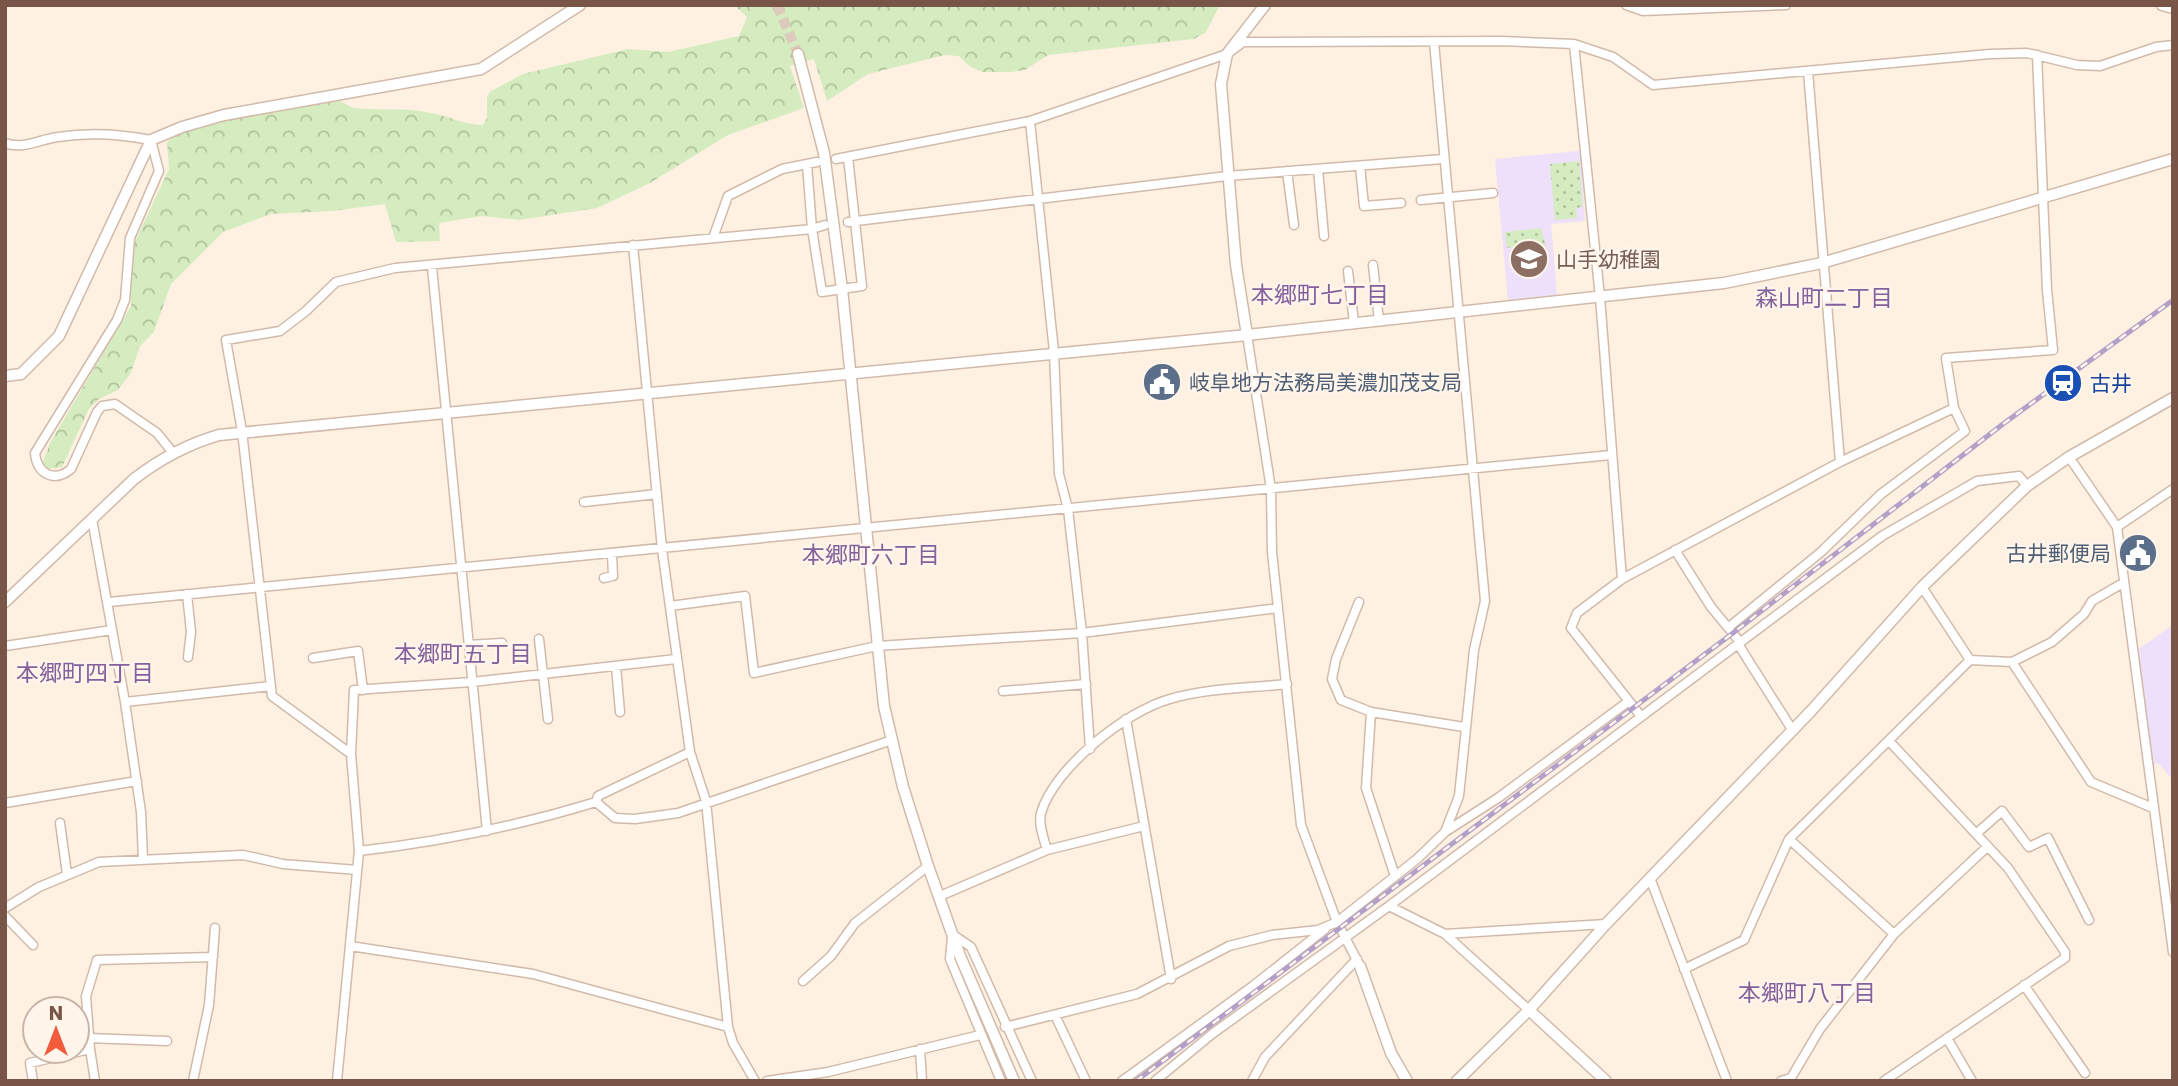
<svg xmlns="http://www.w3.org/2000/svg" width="2178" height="1086" font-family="Poppins,'Noto Sans JP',sans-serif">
<defs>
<pattern id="grass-dots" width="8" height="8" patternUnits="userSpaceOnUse" patternTransform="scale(1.75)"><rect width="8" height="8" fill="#d4ecbf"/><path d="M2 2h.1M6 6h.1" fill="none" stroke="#b1c29d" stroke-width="1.8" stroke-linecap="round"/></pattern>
<pattern id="forest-crowns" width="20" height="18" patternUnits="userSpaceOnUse" patternTransform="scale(1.75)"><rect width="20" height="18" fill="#d4ecbf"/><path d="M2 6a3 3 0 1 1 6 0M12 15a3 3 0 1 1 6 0" fill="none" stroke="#b1c29d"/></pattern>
</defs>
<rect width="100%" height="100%" fill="#fef1e2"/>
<path fill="#eedffa" d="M1579,151L1581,152L1585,221L1551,224L1557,295L1508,300L1495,159Z
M2171,626L2173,627V780L2158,763L2151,766L2136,651Z"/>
<path fill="url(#grass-dots)" d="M1579,161L1583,207L1576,208L1577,218L1555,220L1550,164Z
M1541,228L1547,252L1513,256L1512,247L1507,248L1505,232Z"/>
<path fill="url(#forest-crowns)" d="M734,5H1220L1206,32L1194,39L1048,55L1025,70L1011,72H982L969,66L959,56L945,55L868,74L827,101L814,59L790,66L804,108L728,135L650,183L597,208L519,220L482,216L439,223L440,241L396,242L385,204L332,211L271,214L223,232L171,284L154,332L140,346L131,373L118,390L99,399L89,409L62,467L47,469L42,464L50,443L131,306V250L169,169L167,142C198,115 291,94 332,97C339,98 346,107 355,108C381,111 405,107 431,113C449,116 464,125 483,125L487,118V97L491,91L523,74L628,49L668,52L739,36L747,17Z"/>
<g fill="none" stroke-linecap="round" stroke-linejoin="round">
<path stroke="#dccabb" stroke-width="10" stroke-dasharray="10 5" stroke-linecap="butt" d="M777,5L798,54"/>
<g stroke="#d2baaa" stroke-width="11">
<path id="minor" d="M1626,5L1643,11L1786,5
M1574,44L1600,297L1622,579
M1808,71L1840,462
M1030,121L1054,352L1059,474L1068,509L1082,633L1090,749
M5,143C24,150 40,139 58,137C89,132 120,134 151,140L159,171L130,238L125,300L117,320L35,453C37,474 54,483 71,469L97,412L102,406L115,404L157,433L174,454
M836,159L1030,121L1227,54L1243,42L1501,41L1574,44L1613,57L1653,85L1990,54L2027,53L2077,65L2100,66L2156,47L2173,45
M807,164L812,229L822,292L862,286L848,157
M1360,166L1364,206L1401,203
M1318,169L1324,236
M1287,171L1294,225
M1421,200L1493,193
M848,222L1227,176L1443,159
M713,238L728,196L782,169L817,162
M633,245L662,549L690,752L706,801L728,1027L733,1043L755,1081
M1373,265L1379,321
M432,267L487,831
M1348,271L1354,323
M1247,335L1271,489L1272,552L1301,825L1337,922L1360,966
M2069,457L2117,527L2173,952
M584,502L657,494
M92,519L125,702L141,812L143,859
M2117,527L2173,489
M1675,550L1711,607L1740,642
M604,578L613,576L612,554
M1922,587L1970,660
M187,594L191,632L188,657
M109,602L1611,455
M1359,602L1336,659L1332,679L1341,700L1371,712L1464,727
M670,606L745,596L754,673L877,646L1082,633L1278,608
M1729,627L1821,552L1881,494L1965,431L1954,408
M539,639L548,719
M1738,644L1793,731
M468,645L502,643
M5,646L112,630
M313,658L358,651L363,690
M2012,662L2091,782L2153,808
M616,666L620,712
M1003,691L1086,684
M125,702L271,686
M1371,712L1366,788L1395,876
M1640,715L1571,628L1577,613L1622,579L1840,462L1954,408L1946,358L2053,350L2047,290L2037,55
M1126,719L1171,979
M351,754L354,690L472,682L676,659
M596,802L598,796L690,752
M5,803L137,781
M60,823L67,874
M1445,832L1498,798L1629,701
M1977,833L2002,811L2029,847L2048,838L2089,920
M1789,839L1894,934L1987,847
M1047,850C1044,839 1038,824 1041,813C1054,768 1126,711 1170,699C1207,688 1249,688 1287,684
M359,851C439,842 518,826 596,802L615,818L635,819L678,813L892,740
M1650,878L1727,1081
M940,896L1047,850L1144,826
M1389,906L1445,934L1529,1010
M5,908L39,887L99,862L243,855L283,864L357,870
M5,916L33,945
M952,934L971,947L1032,1081
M1445,934L1606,924
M952,937L950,959L1001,1081
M350,946L533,974L728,1027
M1684,969L1744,940L1789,839L1970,660L2012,662L2052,642L2084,614L2092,601L2123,583
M803,981L831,956L855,923L928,866
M2024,985L2085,1073
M1055,1015L1086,1081
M1005,1027L1137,994L1229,946L1272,935L1318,930L1337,922L1417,859L1445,832L1459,796L1474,650L1485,601L1434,42
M88,1038L167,1041
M1947,1038L1972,1081
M90,1049L86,996L97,960L213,957
M920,1049L922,1081
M33,1081L30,1063L90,1049L95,1081
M193,1081L209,1005L215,928
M337,1081L359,851L351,754L272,696L242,431L226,340L280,331L306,311L336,282L395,268L812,229L825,225
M767,1081L828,1072L980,1035
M1122,1081L1253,986L1325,929
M1155,1081L1212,1034L1389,906L1882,536L1977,481L2019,476L2027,486
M1252,1081L1265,1057L1357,959
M1781,1081L1791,1078L1820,1029L1894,934
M1884,1081L2065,958V952L2008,868L1890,742"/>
</g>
<g stroke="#d2baaa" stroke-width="13">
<path id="tertiary" d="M2162,5L2173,8
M798,54L824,153L842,289L884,706L903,787L928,866L960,956L1014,1081
M1247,335L1236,265L1221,84L1227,54L1265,5
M5,376L21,374L59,336L151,140L182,127L224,115L481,69L580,5
M5,602L134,479C160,459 188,444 219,435L1247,335L1724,283L1822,263L2173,159
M1360,966L1391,1053L1407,1081
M1529,1010L1606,1081
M1457,1081L1529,1010L1606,924L1811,711L1922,587L2027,486L2069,457L2173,398"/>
</g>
<use href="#minor" stroke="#fff" stroke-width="8"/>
<use href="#tertiary" stroke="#fff" stroke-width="10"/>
<g stroke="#b3a0c8" stroke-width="5">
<path id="rail" d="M1136,1081L1733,633L2003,424L2173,300"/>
</g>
<use href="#rail" stroke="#fff5ea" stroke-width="2.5" stroke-dasharray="8" stroke-linecap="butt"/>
</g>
<defs>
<g id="school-disc" transform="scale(2.0125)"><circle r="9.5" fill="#8d6e63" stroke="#fff5ea"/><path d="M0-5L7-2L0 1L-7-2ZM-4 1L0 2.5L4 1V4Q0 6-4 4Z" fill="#fff"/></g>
<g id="civic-disc" transform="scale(2.0125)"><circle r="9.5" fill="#5c6f8a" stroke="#fff5ea"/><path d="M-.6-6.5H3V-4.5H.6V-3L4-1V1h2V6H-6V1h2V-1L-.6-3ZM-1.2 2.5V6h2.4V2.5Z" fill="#fff"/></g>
<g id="station-disc" transform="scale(2.0125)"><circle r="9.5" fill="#1a4fb4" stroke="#fff5ea"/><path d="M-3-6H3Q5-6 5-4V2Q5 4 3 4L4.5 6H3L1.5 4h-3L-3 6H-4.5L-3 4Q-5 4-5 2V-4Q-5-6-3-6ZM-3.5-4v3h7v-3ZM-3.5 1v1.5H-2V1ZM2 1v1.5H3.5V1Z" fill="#fff"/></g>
</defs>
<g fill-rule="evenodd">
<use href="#school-disc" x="1529" y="259"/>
<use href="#civic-disc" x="1162" y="382"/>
<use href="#station-disc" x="2063" y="383"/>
<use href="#civic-disc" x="2138" y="553"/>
</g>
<g text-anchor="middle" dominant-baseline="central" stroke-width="5" stroke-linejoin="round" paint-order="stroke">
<g font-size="21" fill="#785e54" stroke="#fff5ea" text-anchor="start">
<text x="1556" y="259">山手幼稚園</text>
</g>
<g font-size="21" fill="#4e5e75" stroke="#fff5ea" text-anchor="start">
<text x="1189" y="382">岐阜地方法務局美濃加茂支局</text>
<text x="2111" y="553" text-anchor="end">古井郵便局</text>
</g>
<g font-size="21" fill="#164399" stroke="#fff5ea" text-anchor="start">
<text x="2090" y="383">古井</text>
</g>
<g font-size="23" fill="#84619c" stroke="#fff5ea">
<text x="1320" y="295">本郷町七丁目</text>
<text x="1824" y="298">森山町二丁目</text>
<text x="871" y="555">本郷町六丁目</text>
<text x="463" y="654">本郷町五丁目</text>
<text x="85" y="673">本郷町四丁目</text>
<text x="1807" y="993">本郷町八丁目</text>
</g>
</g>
<rect width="2178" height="1086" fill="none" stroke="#785546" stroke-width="14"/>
<g transform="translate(56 1030)"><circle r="33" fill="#fff5ea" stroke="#c9b5a8" stroke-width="2"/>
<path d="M0-5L12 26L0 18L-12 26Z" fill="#f15b3e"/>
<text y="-10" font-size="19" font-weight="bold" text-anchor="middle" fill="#785546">N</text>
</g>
</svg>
